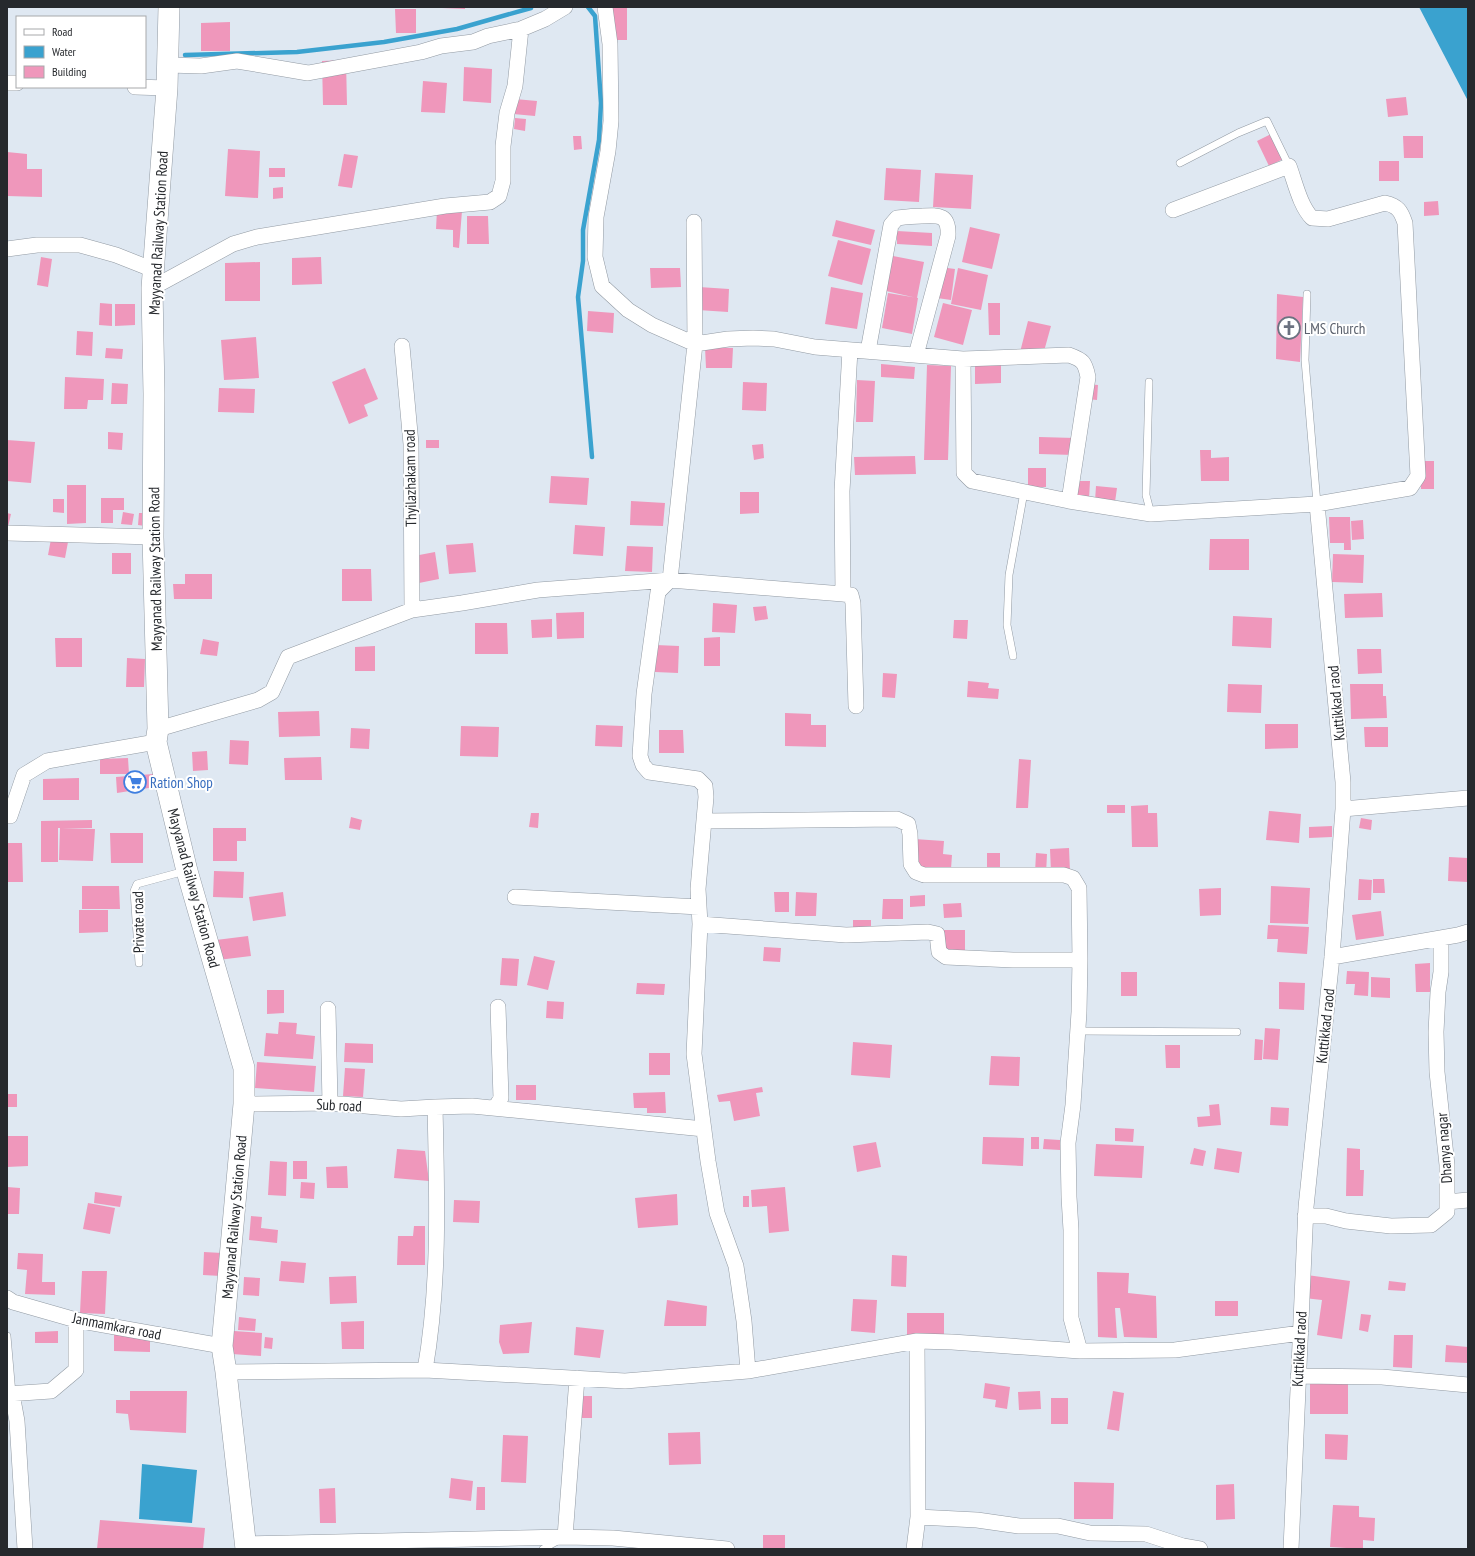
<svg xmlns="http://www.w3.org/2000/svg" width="1475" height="1556" font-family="'PT Sans Narrow',sans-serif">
<rect width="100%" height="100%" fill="#dfe8f2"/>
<path fill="#3aa2cf" d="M1419,7H1468V101Z
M142,1464L197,1470L192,1523L139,1519Z"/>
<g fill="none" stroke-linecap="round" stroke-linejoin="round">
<path stroke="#3aa2cf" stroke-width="4.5" d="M588,7L595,16L601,103L599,140L583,230V261L578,297L592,457
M185,55L297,52L384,42L457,29L531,8"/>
</g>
<path fill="#ef97bb" d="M442,7H465V9L442,8Z
M607,7H627V40H607Z
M395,9H416V33H396Z
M230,22V51H201V23Z
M346,60L347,105H323L322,61Z
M464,67L492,69L491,103L463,101Z
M423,81L447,83L445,113L421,112Z
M1406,97L1408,115L1388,117L1386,99Z
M515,99L537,101L535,116L513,114Z
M515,118L526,119L525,131L514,129Z
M1271,134L1283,159L1269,166L1257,141Z
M573,136H581L582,149L574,150Z
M1403,136H1423V158H1404Z
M228,149L260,151L258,198L225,196Z
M7,152L27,154V169H42V197L7,196Z
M344,154L358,156L352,188L338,186Z
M1379,161H1399V181H1379Z
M269,168H285V177H269Z
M886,168L921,170L919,202L884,200Z
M935,173L973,175L971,209L933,207Z
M283,187V198L273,199V188Z
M1438,201L1439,215L1424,216V202Z
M437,210L462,211L459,248L453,247V230L436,229Z
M467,216H488L489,244H467Z
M836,220L875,230L871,245L832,236Z
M970,227L1000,234L992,269L962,262Z
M897,231L932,233V246L897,244Z
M838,240L871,249L862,285L828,276Z
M893,256L924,262L917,298L886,291Z
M41,257L52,259L48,287L37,285Z
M321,257L322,284L292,285V258Z
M260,262V301H225V263Z
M940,267L955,269L951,300L937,298Z
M650,268H680L681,287L651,288Z
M958,268L988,275L981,310L951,304Z
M699,287L729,289L728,312L698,310Z
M831,287L863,293L857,329L825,324Z
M888,293L918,298L912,334L882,328Z
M1277,294L1303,297L1300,362L1276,359Z
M100,303L112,304V326L99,325Z
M943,303L972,310L963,345L934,337Z
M988,303H1000V335H989Z
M115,304H135V325L115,326Z
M588,311L614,313L613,333L587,331Z
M1028,321L1051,326L1041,362L1019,356Z
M77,331L93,332L92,356L76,355Z
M256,337L259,378L224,380L221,340Z
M705,347L733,348L732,368H706Z
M106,348L123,349L122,359L105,358Z
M1001,360V383L975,384V361Z
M881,364L915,367L914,379L881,377Z
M927,365L951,366L948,460H924Z
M365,368L378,399L364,405L368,416L349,424L332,382Z
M65,377L104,379L103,400H88L87,409H64Z
M857,380L875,381L873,422H856Z
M743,382L767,383L766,411L742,410Z
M112,383L128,384L127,404H111Z
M1088,384L1098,385L1097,400L1087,399Z
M219,388L255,389L254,413L218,412Z
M108,432L123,433L122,450L108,449Z
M1039,437L1075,438L1074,455L1039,454Z
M7,440L35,442L31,483L7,481Z
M426,440H439V448H426Z
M763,444L764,458L754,460L752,445Z
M1200,450H1211V458L1229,457V481H1201Z
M915,456L916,474L855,475L854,457Z
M1421,461H1434V489H1421Z
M1028,468H1046V487H1028Z
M551,476L589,478L587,505L549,503Z
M1075,481H1090L1089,499L1074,498Z
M67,485H86V523L67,524Z
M1096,486L1117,488L1115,502L1095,501Z
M740,492H759V513L740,514Z
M101,498H124V510H113V523H101Z
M53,499H64V513L53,512Z
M631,501L665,503L663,526L630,525Z
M123,512L134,514L132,525L121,524Z
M7,513L11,514L8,527L7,526Z
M139,513H146L145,526L138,525Z
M1329,517H1350L1351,550H1344V543H1330Z
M1363,520L1364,539L1352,540L1351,521Z
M575,525L605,527L603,556L573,554Z
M51,539L68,542L65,558L48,555Z
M1210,539H1249V570H1209Z
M473,543L476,572L449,574L446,545Z
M627,546L653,547L652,572L625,571Z
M435,552L439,579L419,583L414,556Z
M112,553H131V574H112Z
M1333,554L1364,555L1363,583L1332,582Z
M342,569H371L372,601H342Z
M185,574H212V599H174L173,584H185Z
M1382,593L1383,617L1345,618L1344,594Z
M713,603L737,605L735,633L712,632Z
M766,606L768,619L755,621L753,607Z
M584,612V638L557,639L556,613Z
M1233,616L1272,618L1271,648L1232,646Z
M552,619V637L532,638L531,620Z
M954,620H968L967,639L953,638Z
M475,623H507L508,654H475Z
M720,637V666H704V638Z
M55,638H82V667H56Z
M203,639L219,642L217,656L200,654Z
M656,645L679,646L678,673L655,672Z
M375,646V671H355V647Z
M1357,649H1381L1382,673L1358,674Z
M127,658L145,659L144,687H126Z
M883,673L897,674L895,698L882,697Z
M968,681L989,683L988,688L999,689L998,699L967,697Z
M1228,684L1262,685L1261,713L1227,712Z
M1350,684H1383V696H1386L1387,718L1351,719Z
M319,711L320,736L279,737L278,712Z
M785,713L811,714V725H826V747L785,746Z
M1265,724H1298V748L1265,749Z
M596,725L623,726L622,747L595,746Z
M461,726L499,727L498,757L460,756Z
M1364,727H1388V747H1365Z
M351,728L370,729L369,749L350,748Z
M659,730H683L684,753H659Z
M230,740L249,741L248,765L229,764Z
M207,751L208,770L193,771L192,752Z
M321,757L322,780H285L284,758Z
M128,758L129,774H100V759Z
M1019,759L1031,760L1028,808H1016Z
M153,774L155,787L117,793L116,777Z
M79,778V800H43V779Z
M1107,805H1125V813H1107Z
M1148,805V813H1157L1158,847H1132L1131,806Z
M1269,811L1301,814L1299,843L1266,840Z
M531,813H539L538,828L529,827Z
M351,817L362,820L360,830L349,828Z
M1361,818L1372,820L1371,830L1359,828Z
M92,820V828H62L95,829L93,861L59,860L60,828H58V862H41V821Z
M1332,826V837L1309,838V827Z
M213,828H246V841H237V861H213Z
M110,833H143V863H111Z
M914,839L944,841L943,854L952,855L951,869L912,867Z
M7,843H22L23,882H7Z
M1069,848L1070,872H1051L1050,849Z
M987,853H1000V873H987Z
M1036,853L1047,854L1046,874L1035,873Z
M1449,857L1468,858V882L1448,881Z
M214,871L244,872L243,898L213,897Z
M1359,879L1372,880L1371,900H1358Z
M1373,879H1384L1385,893H1373Z
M82,886H119L120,909H82Z
M1271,886L1310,888L1308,924L1270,923Z
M1221,888V915L1200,916L1199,889Z
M283,892L286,916L253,921L249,897Z
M774,892H789V912H775Z
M796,892L817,893L816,916H795Z
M925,895V906L910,907V896Z
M883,899H903V919H882Z
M961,903L962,917L944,918L943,904Z
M79,910H108V932L79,933Z
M1381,911L1384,936L1356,940L1352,915Z
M853,920H871V928H853Z
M1268,925L1309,927L1307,954L1277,952L1278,939H1267Z
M943,930H965V952H943Z
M248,936L251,956L218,960L216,940Z
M764,947L781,948L780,962L763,961Z
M534,956L555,961L548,990L527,985Z
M502,958L519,959L517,986L500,985Z
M1430,963V992H1416L1415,964Z
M1347,971L1369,972L1368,996L1354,995L1355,984H1346Z
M1121,972H1137V996H1121Z
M1371,977L1390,978V998L1371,997Z
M1279,982L1305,983L1304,1010L1279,1009Z
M637,983L665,984L664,995L636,994Z
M267,990H284V1013L267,1014Z
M547,1001L564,1002L563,1019L546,1018Z
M279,1022L297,1023L296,1034L315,1036L313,1059L264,1056L266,1033L278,1034Z
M1265,1028L1280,1029L1278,1060L1263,1059Z
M1255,1039L1263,1040L1262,1060H1254Z
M853,1042L892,1045L890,1078L851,1075Z
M345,1043L373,1044V1063L344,1062Z
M1165,1045H1180V1068H1166Z
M649,1053H670V1075H649Z
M991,1056L1020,1057L1019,1086L989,1085Z
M257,1062L316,1066L314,1092L255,1088Z
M345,1068L365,1069L363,1097L343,1096Z
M516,1085H536V1100H516Z
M762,1087L763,1092L756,1093L760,1116L734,1121L730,1101L719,1102L717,1095Z
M665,1092L666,1113H647V1108H634L633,1093Z
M7,1094H17V1107H7Z
M1219,1104L1221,1125L1198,1127L1197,1117L1210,1116L1209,1105Z
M1271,1107L1289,1108L1288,1126L1270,1125Z
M1115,1128L1134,1129L1133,1142L1115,1141Z
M7,1136H28V1166L7,1167Z
M983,1137L1024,1138L1023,1166L982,1164Z
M1031,1137H1039V1149H1031Z
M1044,1139L1060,1140V1150L1043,1149Z
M876,1142L881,1167L857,1172L853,1146Z
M1096,1144L1144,1146L1142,1178L1094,1176Z
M1194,1148L1206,1151L1203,1166L1190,1164Z
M1217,1148L1242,1152L1239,1173L1214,1169Z
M1347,1148L1360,1149V1170H1364L1363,1196H1346Z
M397,1149L425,1151L429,1181L394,1178Z
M270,1161L287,1162L286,1196L268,1195Z
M293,1161H307V1179H293Z
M347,1166L348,1188H327L326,1167Z
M301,1182L315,1183L314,1199L300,1198Z
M7,1187L20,1188L19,1214H7Z
M785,1187L789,1231L769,1233L767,1206L752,1207L751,1190Z
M95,1192L122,1196L120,1207L94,1203Z
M677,1194L678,1225L638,1228L635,1198Z
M743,1196H749V1207H743Z
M454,1200L480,1201L479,1223L453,1222Z
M88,1203L115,1208L110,1234L83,1229Z
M251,1216L262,1217L261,1228L278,1230L277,1243L249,1240Z
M414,1226H425V1265H397L398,1236H413Z
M204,1252L222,1253L221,1276L203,1275Z
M18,1253L43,1254L42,1282H55V1295L25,1294L27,1270L17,1269Z
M892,1255L907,1256L906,1287L891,1286Z
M281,1261L306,1263L304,1283L279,1281Z
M82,1271H107L105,1314L80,1313Z
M1097,1272L1129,1273L1128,1293L1156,1296L1157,1338L1124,1337L1120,1308H1115L1117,1338L1098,1337Z
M1307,1275L1350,1281L1342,1339L1317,1335L1322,1300L1304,1298Z
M356,1276L357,1303L330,1304L329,1277Z
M244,1277L260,1278L259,1296L243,1295Z
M1389,1281L1406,1283L1405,1291L1388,1290Z
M853,1299L877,1300L875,1333L851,1331Z
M667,1300L707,1306L706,1326H664Z
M1215,1301H1238V1316H1215Z
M907,1313H944V1345H907Z
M1361,1314L1371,1315L1368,1332L1359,1330Z
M239,1317L256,1319L255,1331L238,1330Z
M364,1321V1349H342L341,1322Z
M532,1322L529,1353L503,1354L499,1342L500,1325Z
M576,1327L604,1330L600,1358L574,1355Z
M58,1331V1343H35V1332Z
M234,1331L262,1333L261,1356L232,1354Z
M114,1335H150V1352L114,1351Z
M1394,1335H1413L1412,1368L1393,1367Z
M265,1337L273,1338L272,1349L264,1348Z
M1446,1345L1468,1347V1363L1445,1362Z
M985,1383L1010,1387L1007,1409L995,1407L996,1400L983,1398Z
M1348,1383V1414H1310V1384Z
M130,1391H187L186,1433L130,1430L128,1414L116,1413V1400H130Z
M1040,1391L1041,1409L1019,1410L1018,1392Z
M1113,1391L1124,1393L1119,1431L1107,1429Z
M572,1396H592V1418H571Z
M1051,1398H1068V1424H1051Z
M700,1432L701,1464L669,1465L668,1433Z
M1325,1434L1348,1435L1347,1460L1325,1459Z
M503,1435L528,1436L526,1483L501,1482Z
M451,1478L473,1481L471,1501L449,1498Z
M1074,1482L1114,1483L1113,1519H1074Z
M1234,1484L1235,1519L1216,1520V1485Z
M477,1487H485V1510H476Z
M335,1488L336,1523H320L319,1489Z
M1333,1505L1359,1506V1517L1375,1518L1374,1541L1363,1540V1549L1330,1547Z
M100,1520L205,1528L203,1549H97Z
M763,1535H785V1549H763Z"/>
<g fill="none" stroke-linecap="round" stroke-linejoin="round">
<g stroke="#929aa3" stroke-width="8">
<path id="service" d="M1180,163L1238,133L1267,121L1289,166
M1307,294L1305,360L1317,504
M1149,382L1146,495L1151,514
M1013,656L1007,625L1009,575L1024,492
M139,963L134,891L137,884L185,871
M1078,1031L1237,1032
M7,1336L12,1394
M543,1549L559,1540"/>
</g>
<g stroke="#929aa3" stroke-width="16">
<path id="minor" d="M605,7L610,44L611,121L608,151L596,217L595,257L602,286L628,310L652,325L695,344L728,339L753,338L774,339L815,347L963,359L964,473L972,481L1069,501L1151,514L1317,504L1410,488L1418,476L1405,223C1401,211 1398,206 1385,203L1328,219L1312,218C1300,206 1295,182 1289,166L1173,210
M168,65L201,66L237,61L308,73L421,52L441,46L473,42L488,36L521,29L545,19L565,7
M7,83H17
M135,87L167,88
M7,249L37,245H80L116,255L154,270
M152,288L233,244L257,237L445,206L490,202L499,196L503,181V146L507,113L515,86L521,29
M402,346L411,444L412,610
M868,351L891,225L897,218C905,217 914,216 922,216C940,215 949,215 948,236L916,355
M963,359L1069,355C1083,360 1085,362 1088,377L1069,501
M7,533L153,537
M843,594L851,595L853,603L856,706
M158,729L258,700L272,692L288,657L412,610L462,603L538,590L670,580L695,344L694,222
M1343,809L1468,798
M7,816H10L24,775L47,761L156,742
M704,821L897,819L908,824L910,834L911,864L916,872L924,875H1064L1073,878L1079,888L1080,960
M515,897L699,907
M700,924L846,935L928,932L937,934L939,952L946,957L1013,960H1080L1079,1012L1073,1105L1068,1143L1069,1197L1071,1230V1318L1080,1351
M1332,957L1458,935L1468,932
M328,1009L330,1103
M244,1104L330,1103L401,1109L435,1107L472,1106L704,1129
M495,1108L501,1098L498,1007
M1447,1202L1468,1200
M1305,1216H1326L1346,1221L1391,1226L1431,1225L1447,1212V1165L1437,1072L1436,1032L1438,992L1441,972V938
M7,1298L13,1302L76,1320L222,1346
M425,1370C440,1284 437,1194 435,1107
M748,1371L744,1321L736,1266L717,1213L708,1161L694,1054L700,924L698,889L706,797L705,786L698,779L649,772L643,765L640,756L644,694L658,592L670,580L843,594L842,491L850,350
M226,1372L425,1370L625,1381L748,1371L917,1341L952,1342L1080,1351L1175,1350L1301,1333
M1298,1376L1382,1377L1468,1385
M7,1394L51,1391L76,1370V1320
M12,1394L17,1421L25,1549
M918,1517L977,1520L1019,1526H1058L1090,1533L1146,1534L1183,1546L1200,1549
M565,1537L577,1378
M245,1544L565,1537L613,1538L727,1549
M914,1549L918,1517L917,1341
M1291,1549L1306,1207L1332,957L1343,809V782L1317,504"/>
</g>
<g stroke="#929aa3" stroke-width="22">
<path id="secondary" d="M169,7L167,88L152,288L154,394L153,537L158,729L156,742L187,871L244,1068V1104L222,1346L226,1372L246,1549"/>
</g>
<use href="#service" stroke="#fff" stroke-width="7"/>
<use href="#minor" stroke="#fff" stroke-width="15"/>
<use href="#secondary" stroke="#fff" stroke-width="21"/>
</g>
<defs>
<g id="church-ring" transform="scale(1.15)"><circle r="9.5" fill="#fff" stroke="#6b7280" stroke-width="1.5"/><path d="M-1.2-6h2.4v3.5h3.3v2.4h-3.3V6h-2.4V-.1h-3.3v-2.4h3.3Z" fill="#6b7280"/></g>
<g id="supermarket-ring" transform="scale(1.15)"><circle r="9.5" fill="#fff" stroke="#3f7fe0" stroke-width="1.5"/><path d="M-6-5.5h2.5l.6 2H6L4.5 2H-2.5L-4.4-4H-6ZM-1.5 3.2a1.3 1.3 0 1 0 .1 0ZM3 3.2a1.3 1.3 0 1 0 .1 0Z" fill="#3f7fe0"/></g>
</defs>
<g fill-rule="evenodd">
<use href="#church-ring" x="1289" y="328"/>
<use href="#supermarket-ring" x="135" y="782"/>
</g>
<g text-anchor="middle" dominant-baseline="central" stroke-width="4" stroke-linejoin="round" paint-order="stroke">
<g font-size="15" fill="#26292d" stroke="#fff">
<text transform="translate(158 233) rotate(-87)">Mayyanad Railway Station Road</text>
<text transform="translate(410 478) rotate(-91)">Thyilazhakam road</text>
<text transform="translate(155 569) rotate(-91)">Mayyanad Railway Station Road</text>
<text transform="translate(1336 703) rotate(-95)">Kuttikkad raod</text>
<text transform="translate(194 888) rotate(75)">Mayyanad Railway Station Road</text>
<text transform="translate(138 922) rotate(-91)">Private road</text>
<text transform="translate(1325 1026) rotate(-84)">Kuttikkad raod</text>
<text transform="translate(339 1105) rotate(3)">Sub road</text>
<text transform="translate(1444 1148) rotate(-94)">Dhanya nagar</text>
<text transform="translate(234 1217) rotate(-85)">Mayyanad Railway Station Road</text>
<text transform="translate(117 1326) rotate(11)">Janmamkara road</text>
<text transform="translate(1299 1349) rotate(-87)">Kuttikkad raod</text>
</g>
<g font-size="15" fill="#5b616d" stroke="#fff" text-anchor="start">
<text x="1304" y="328">LMS Church</text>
</g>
<g font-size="15" fill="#366cbe" stroke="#fff" text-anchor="start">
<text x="150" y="782">Ration Shop</text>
</g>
</g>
<rect width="1475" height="1556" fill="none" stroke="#26292d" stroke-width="16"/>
<rect x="16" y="16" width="130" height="72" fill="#ffffff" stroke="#a8a9ab"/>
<rect x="24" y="29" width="20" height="6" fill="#ffffff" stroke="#a8a9ab"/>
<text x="52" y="36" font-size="12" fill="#26292d">Road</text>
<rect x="24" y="46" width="20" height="12" fill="#3aa2cf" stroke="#a8a9ab"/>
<text x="52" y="56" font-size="12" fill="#26292d">Water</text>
<rect x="24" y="66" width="20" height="12" fill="#ef97bb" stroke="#a8a9ab"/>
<text x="52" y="76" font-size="12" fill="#26292d">Building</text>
</svg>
